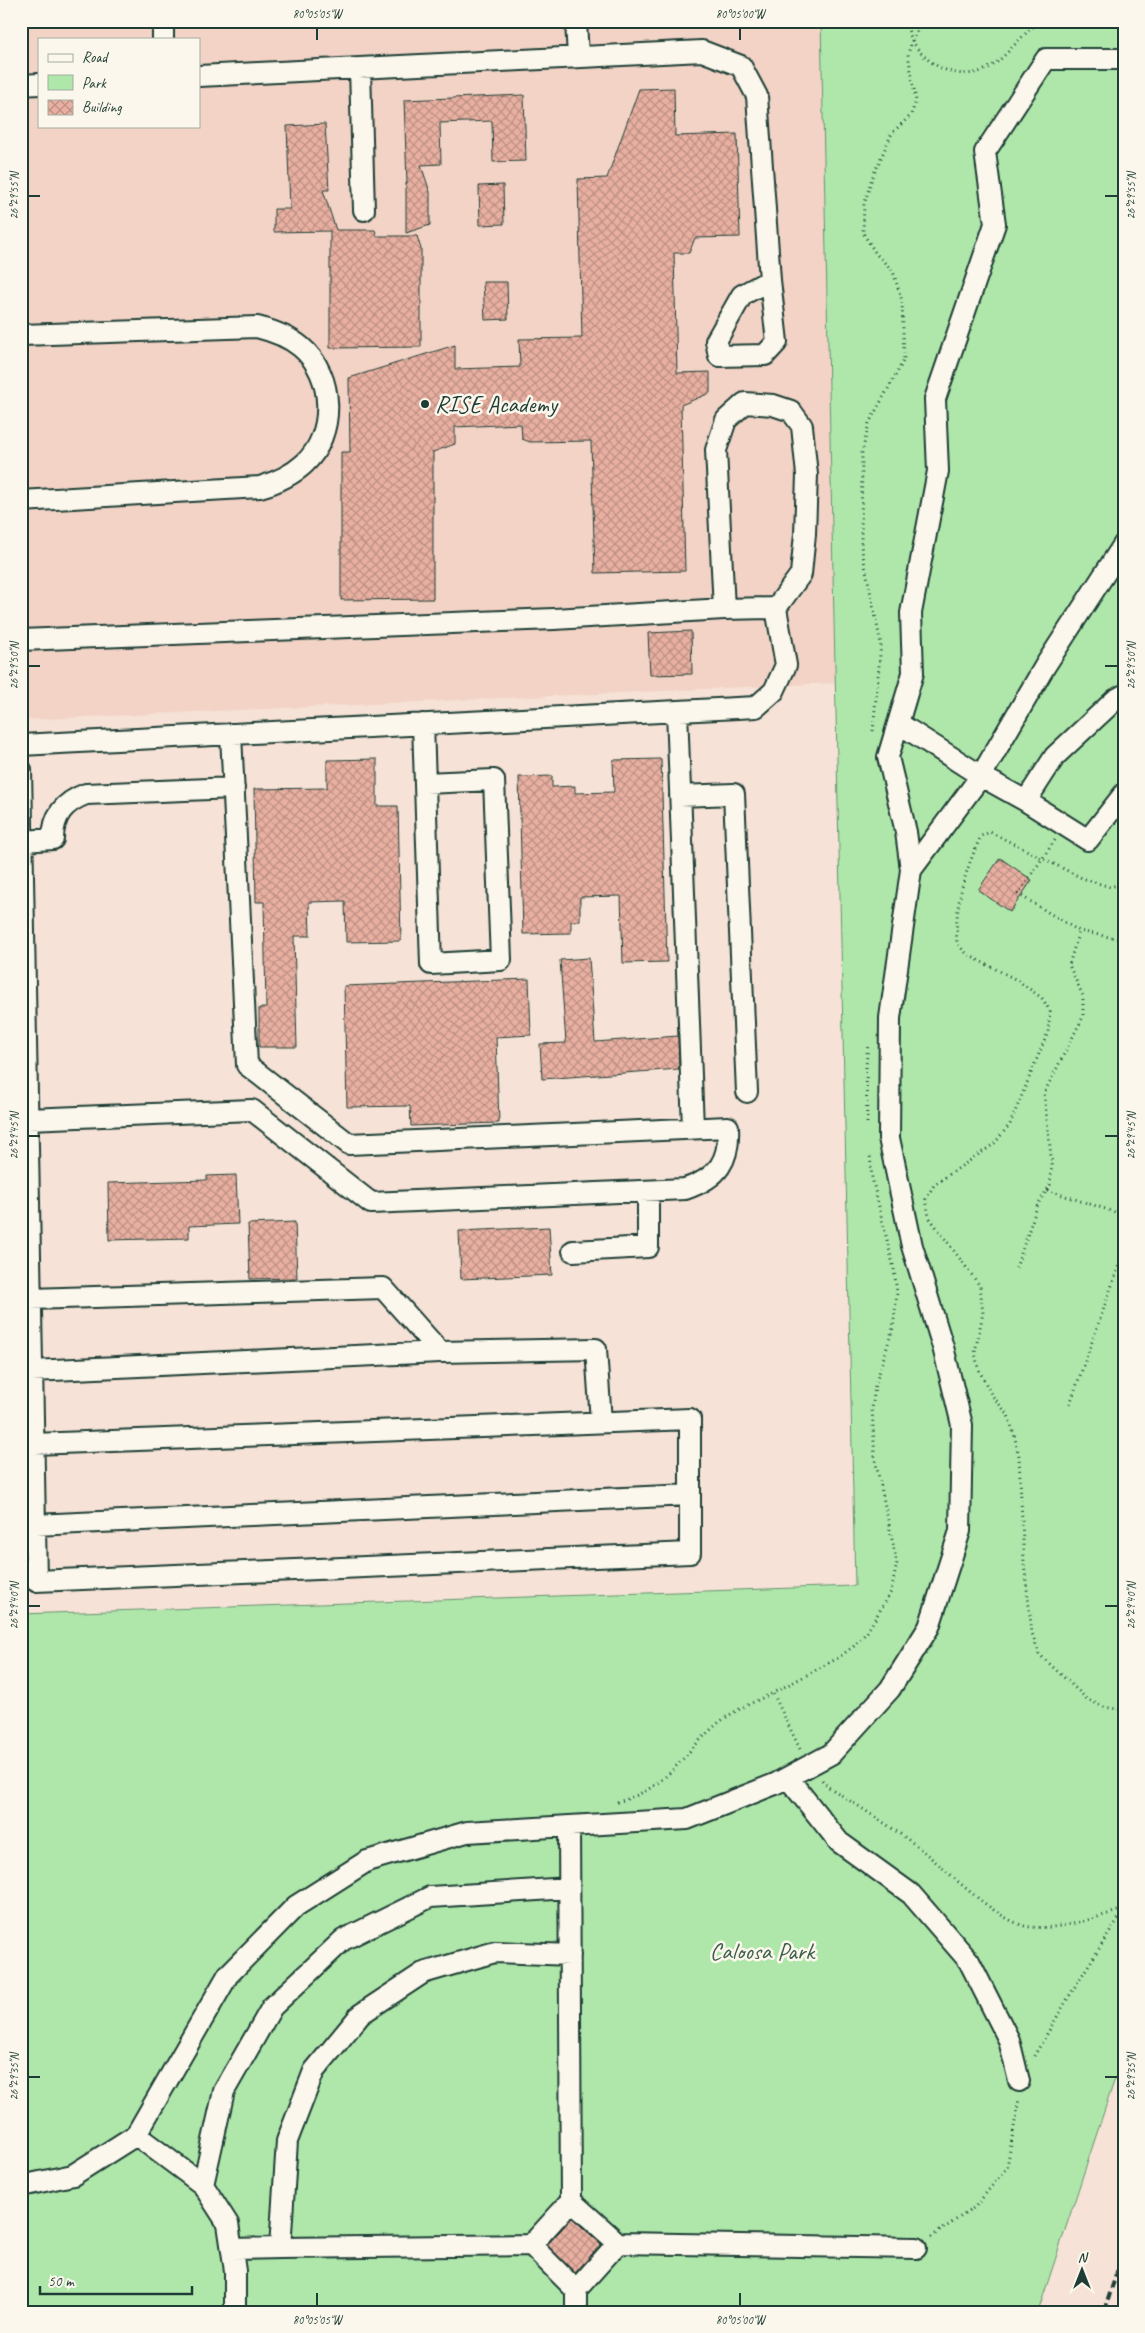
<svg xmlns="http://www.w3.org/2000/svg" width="1145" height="2333" font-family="Caveat,sans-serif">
<defs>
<pattern id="building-cross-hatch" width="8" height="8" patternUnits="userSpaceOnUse" patternTransform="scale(1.25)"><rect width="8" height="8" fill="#e9b0a1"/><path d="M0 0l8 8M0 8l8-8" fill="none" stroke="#bc9084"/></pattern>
</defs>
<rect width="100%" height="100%" fill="#f6e2d6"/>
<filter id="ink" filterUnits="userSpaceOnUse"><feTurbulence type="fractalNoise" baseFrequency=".02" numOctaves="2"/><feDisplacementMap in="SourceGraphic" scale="10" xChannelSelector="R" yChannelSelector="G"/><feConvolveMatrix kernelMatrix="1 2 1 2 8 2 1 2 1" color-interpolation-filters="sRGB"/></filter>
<g filter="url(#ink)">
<path fill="#f2d3c6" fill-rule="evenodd" d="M21,21H821L835,683L21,720ZM39,39H199V126H39Z"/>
<path fill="#afe7ab" stroke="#679270" d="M821,21H1124V2051L1038,2312H21V1614L855,1586Z"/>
<path fill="url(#building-cross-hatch)" stroke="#1f3d34" d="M674,88L675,136L737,134L740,237L695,238L689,253H674L677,373L710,372V393L681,405L685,571L595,573L591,441L530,442L522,439L521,424L455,427V444L433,452V599L341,600V452H350L349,378L455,345V369L520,367L519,339L582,338L578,179L607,178L639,89Z
M524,95L526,161L493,162L492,121L440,123L441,164L421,165L430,192V225L406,233V183H407L404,100Z
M325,124L329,190H323L336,230H375L377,236H417L421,249V347L330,348V231L274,232V209H290L287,126Z
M503,185L504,224L480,225L479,186Z
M483,282H507L508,319L485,320Z
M691,631L692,674L650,675L648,633Z
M377,759V806H398L401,941L346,942L345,901L309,902L310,936H294L297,1047H259V1008H266L264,902H256L254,789L327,788V760Z
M661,759L667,962L623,963L621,896L580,897V921H571V933L523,934L519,777L552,776V787L575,786V793L614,792L613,760Z
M1000,858L1032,880L1010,912L978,890Z
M589,958L595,1042L678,1036L679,1069L542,1079L540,1044L566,1043L560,960Z
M529,979L531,1035L496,1037L499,1123L411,1126L410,1106L347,1107L344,986Z
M236,1175L238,1224L189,1226V1238L109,1240L108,1183L207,1180V1176Z
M295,1222L297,1278L250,1279L248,1224Z
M549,1227L552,1275L461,1279L459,1231Z
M572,2218L601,2244L575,2273L547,2245Z"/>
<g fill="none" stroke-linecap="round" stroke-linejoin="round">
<g stroke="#1f3d34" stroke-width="24">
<path id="minor" d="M163,21V39
M576,21L578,57
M360,68L364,210
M199,76L702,51L741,66L757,96L770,280L777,342L765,355L719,356L716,341L742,295L770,280
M21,85L39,84
M21,335L257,327C273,331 288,336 301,347C335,375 336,435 304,464C291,476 277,482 260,487L21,501
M21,640L554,619L724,609L776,608
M677,711L693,1128
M898,723L981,776L1026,801L1088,840L1124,794
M423,724L431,964L501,960L494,780L425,783
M21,745L756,707L774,691L786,665L776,608L801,574L805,534L807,475L802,426L791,411L773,405L745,403L726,420L716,450L724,609
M21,770L36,1581L690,1553V1419L34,1444
M680,796L734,794L747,1092
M1026,801L1055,756L1115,700L1124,695
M23,841L53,839C53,816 64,802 86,794L234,788
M911,870L981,776L1045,666L1124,544
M28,1119L252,1110L371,1203L685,1189C718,1178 730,1161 728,1127L349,1144L247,1065L231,734
M573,1251L648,1247V1191
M31,1299L383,1288L440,1352L596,1349L601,1422
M32,1371L440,1352
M35,1525L690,1495
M788,1778L839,1842L911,1894L969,1961L1009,2040L1019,2081
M569,1826L571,2201
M136,2135L203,2185L228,2224L235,2271V2312
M203,2185L224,2091L272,2007L343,1940L430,1897L569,1888
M21,2186L73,2175L136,2135L228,1975L296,1906L367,1861L467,1832L687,1819L775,1784L831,1754L890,1689L929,1627L960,1531L962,1425L943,1347L912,1246L889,1138L890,1018L911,870L906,832L888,757L913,673L911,613L938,471L935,399L995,224L985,152L1046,59H1124
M618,2243L916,2248
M531,2245L576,2290L618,2243L571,2201L531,2245L280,2248L287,2141L314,2071L361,2014L423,1973L495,1952L570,1955
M232,2249L280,2248
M576,2290V2312"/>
</g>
<path stroke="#1f3d34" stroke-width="3" stroke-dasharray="1 4" stroke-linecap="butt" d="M908,21C906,33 915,47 923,55C943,75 973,81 996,63C1012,50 1024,31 1042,21
M873,731L881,644L861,546L862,453L869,423L904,360L902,301L893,271L876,254L863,233L864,205L872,178L892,133L911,115L916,101L908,54L912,40L923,21
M1055,840L1018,894L1079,931L1124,940
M1124,883L1110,887L1082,878L990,832L981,836C965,871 954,905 957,944L968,955L1017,980L1042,998L1050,1011L1048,1032L1010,1124L994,1144L934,1185L926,1199L929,1217L980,1286L983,1313L975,1352L978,1368L991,1394L1008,1415L1014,1434L1019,1456L1024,1563L1032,1633L1039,1654L1088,1700L1104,1707L1124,1710
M867,1123L866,1066L868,1044
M1047,1190L1124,1215
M1016,1268L1038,1204L1050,1185L1052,1165L1044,1093L1083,1017V996L1069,965L1079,931
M1070,1404L1124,1251
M800,1749L773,1693L838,1658L854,1646L867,1632L891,1592L897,1563L875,1459L872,1409L875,1386L893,1328L897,1293L894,1269L872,1178L870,1154
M822,1780L827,1786C855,1804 884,1822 910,1841C941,1863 996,1923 1030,1927C1062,1930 1094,1918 1124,1909
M617,1802C668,1789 680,1756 716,1725C732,1711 754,1702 773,1693
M1034,2056L1074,1988L1124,1910
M931,2237L975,2207L1007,2167L1019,2099"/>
<use href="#minor" stroke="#fbf7ec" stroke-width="20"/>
<path stroke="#1f3d34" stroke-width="4" stroke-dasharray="8 4" stroke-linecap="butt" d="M1104,2312L1124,2250
M1119,2312L1124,2298"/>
</g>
</g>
<path fill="none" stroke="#1f3d34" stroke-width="2" d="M317,28V40M740,28V40M28,196H40M1105,196H1118M28,666H40M1105,666H1118M28,1136H40M1105,1136H1118M28,1606H40M1105,1606H1118M28,2077H40M1105,2077H1118M317,2293V2306M740,2293V2306"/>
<circle fill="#1f3d34" stroke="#fbf7ec" stroke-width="2" cx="425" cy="404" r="5"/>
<g text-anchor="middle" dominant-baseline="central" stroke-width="5" stroke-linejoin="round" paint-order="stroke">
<g font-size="24" fill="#1f3d34" stroke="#fbf7ec" text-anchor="start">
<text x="435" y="404">RISE Academy</text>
</g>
<g font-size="24" fill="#3c5f4c" stroke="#fbf7ec">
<text x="762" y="1951">Caloosa Park</text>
</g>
</g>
<rect width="1145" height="2333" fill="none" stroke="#fbf7ec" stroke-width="55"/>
<rect x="38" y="38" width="162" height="90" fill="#fbf7ec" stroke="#a3ada2"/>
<rect x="48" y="54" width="25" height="8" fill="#fbf7ec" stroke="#a3ada2"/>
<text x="82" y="62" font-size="15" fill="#1f3d34">Road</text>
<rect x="48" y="75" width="25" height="15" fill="#afe7ab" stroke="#a3ada2"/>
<text x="82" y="88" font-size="15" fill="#1f3d34">Park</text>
<rect x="48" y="100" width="25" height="15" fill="url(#building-cross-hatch)" stroke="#a3ada2"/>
<text x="82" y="112" font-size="15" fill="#1f3d34">Building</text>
<g transform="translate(1082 2270)" stroke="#fbf7ec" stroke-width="4" paint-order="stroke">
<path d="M0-4L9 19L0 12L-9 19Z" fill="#1f3d34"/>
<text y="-8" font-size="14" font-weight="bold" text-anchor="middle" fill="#1f3d34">N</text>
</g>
<path d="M40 2286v8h152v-8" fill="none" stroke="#1f3d34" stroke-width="2.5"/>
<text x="48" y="2286" font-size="15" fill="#1f3d34" stroke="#fbf7ec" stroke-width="4" paint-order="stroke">50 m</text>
<rect x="28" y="28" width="1090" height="2278" fill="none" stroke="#1f3d34" stroke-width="2"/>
<g font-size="12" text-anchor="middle" fill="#1f3d34">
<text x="317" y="18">80°05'05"W</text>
<text x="740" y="18">80°05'00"W</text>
<text transform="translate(14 196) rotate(-90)" y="4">26°29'55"N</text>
<text transform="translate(1131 196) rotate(-90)" y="4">26°29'55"N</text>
<text transform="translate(14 666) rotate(-90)" y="4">26°29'50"N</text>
<text transform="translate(1131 666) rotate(-90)" y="4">26°29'50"N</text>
<text transform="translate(14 1136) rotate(-90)" y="4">26°29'45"N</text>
<text transform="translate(1131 1136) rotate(-90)" y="4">26°29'45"N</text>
<text transform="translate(14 1606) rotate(-90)" y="4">26°29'40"N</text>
<text transform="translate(1131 1606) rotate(-90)" y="4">26°29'40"N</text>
<text transform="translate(14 2077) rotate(-90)" y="4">26°29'35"N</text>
<text transform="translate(1131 2077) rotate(-90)" y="4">26°29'35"N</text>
<text x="317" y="2324">80°05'05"W</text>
<text x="740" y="2324">80°05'00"W</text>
</g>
</svg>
